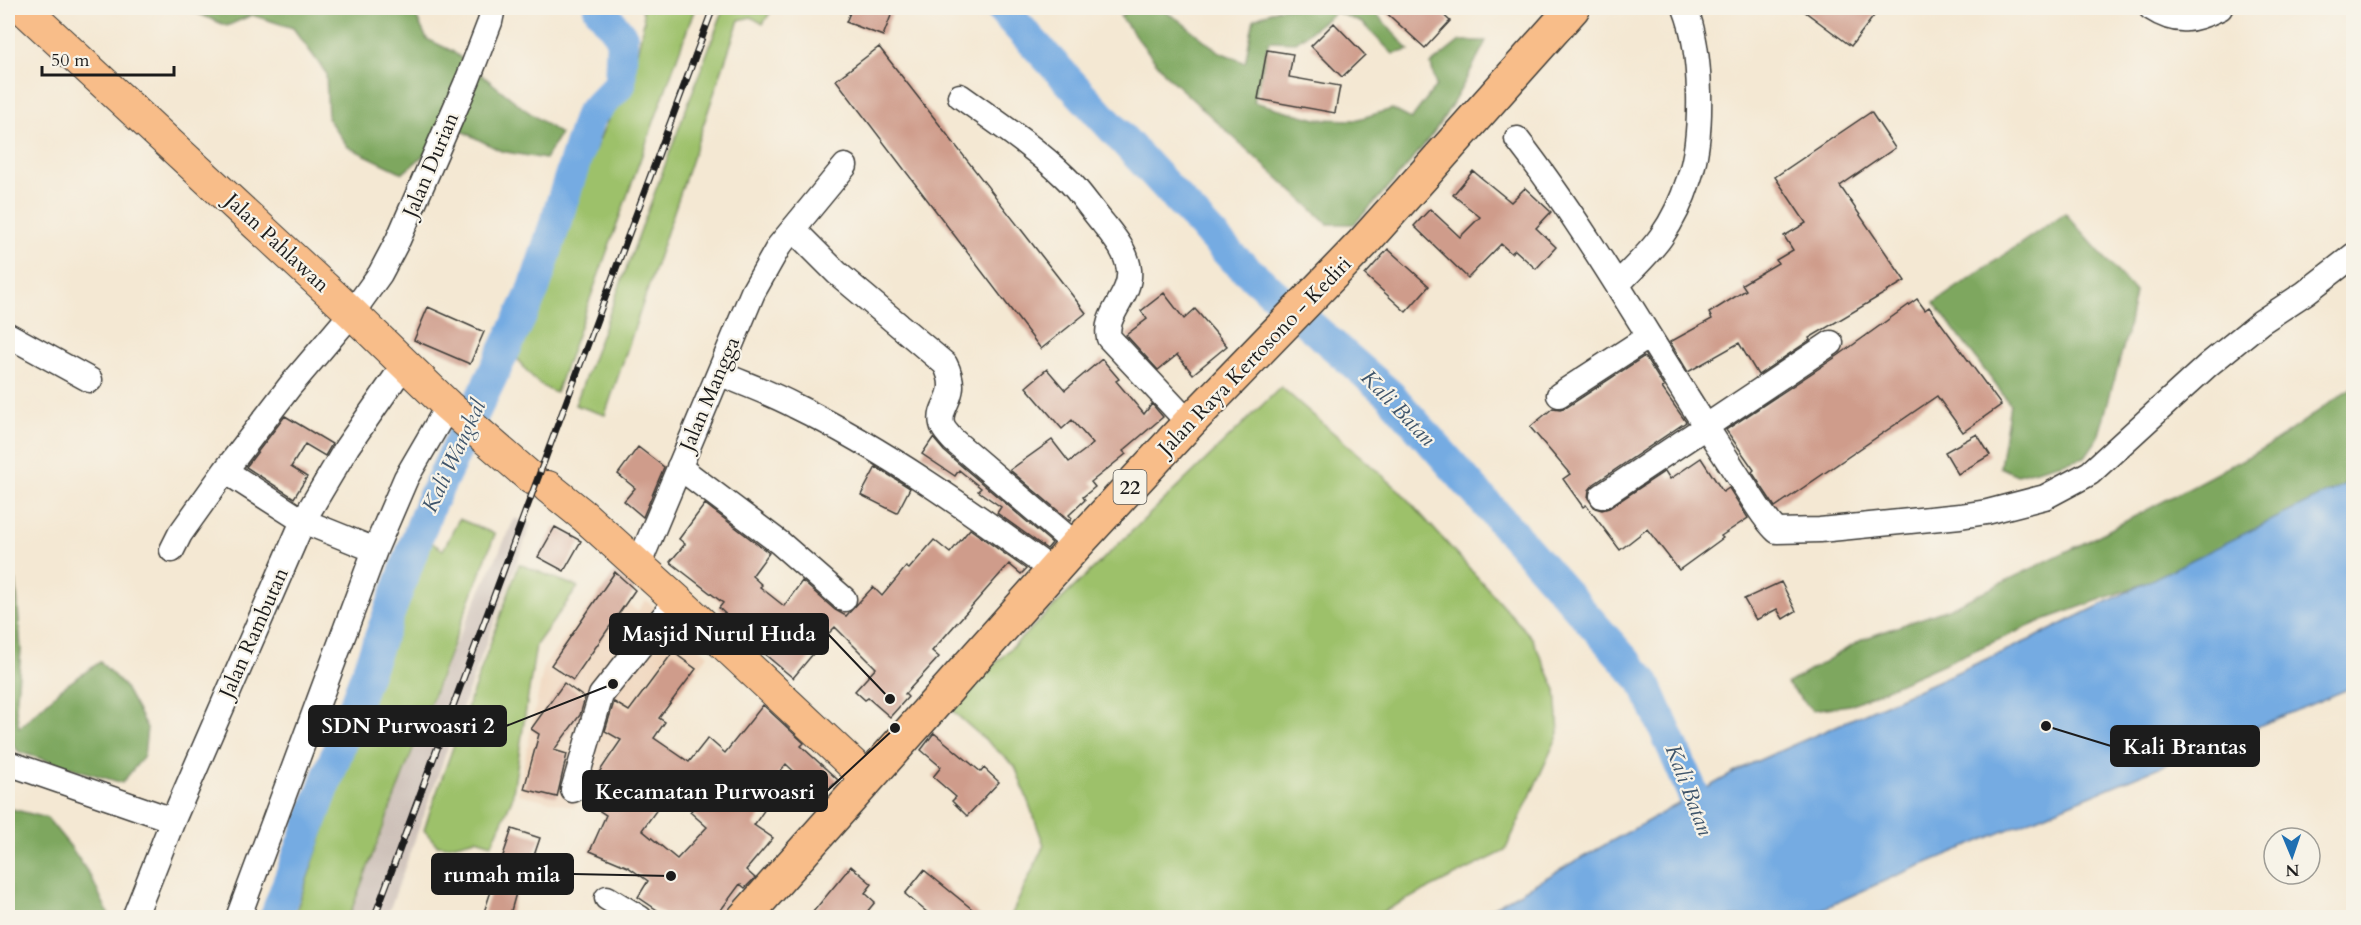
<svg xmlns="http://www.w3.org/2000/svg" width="2361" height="925" font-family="Cardo,serif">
<rect width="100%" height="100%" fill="#f7f3e8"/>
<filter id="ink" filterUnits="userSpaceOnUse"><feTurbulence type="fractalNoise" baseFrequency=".0167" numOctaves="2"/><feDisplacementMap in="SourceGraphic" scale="12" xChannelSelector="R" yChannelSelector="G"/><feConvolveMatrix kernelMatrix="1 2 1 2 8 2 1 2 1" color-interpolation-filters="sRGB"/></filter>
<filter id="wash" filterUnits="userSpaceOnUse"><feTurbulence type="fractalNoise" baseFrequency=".008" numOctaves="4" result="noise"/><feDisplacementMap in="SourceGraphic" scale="24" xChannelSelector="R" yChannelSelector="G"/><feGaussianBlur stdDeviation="1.35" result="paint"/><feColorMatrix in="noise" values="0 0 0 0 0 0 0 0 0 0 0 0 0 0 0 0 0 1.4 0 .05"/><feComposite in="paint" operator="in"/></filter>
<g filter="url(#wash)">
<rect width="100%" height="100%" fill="#f4e8d3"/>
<path fill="#f0d5bc" d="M605,585L637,611L646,600L708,655L661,718L643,704L574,807L518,794L544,665Z"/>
<path fill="#cec1b9" d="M515,518L531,524L467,695L387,917H350L451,653Z"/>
<path fill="#9dc16b" stroke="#5c6e44" stroke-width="1.5" d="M642,8H695L556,393C535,385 526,370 513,353L568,213L638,49L644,21Z
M724,8H773L763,24L751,17L739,20L605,415L575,405Z
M1281,387L1399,490L1532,638L1556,690L1559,733L1505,851L1372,917L1010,918L1044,845L1015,766L949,708Z
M459,519L495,534L349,917H294L425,538L443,550Z
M519,564L578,587L536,645L512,799L492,844L476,839L447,846L437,845L424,830L430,811Z"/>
<path fill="#7ea75f" stroke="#4d623e" stroke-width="1.5" d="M185,8H412L427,39L452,51L523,108L560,134L545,159L501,151L456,128L403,173L348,147L328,119L326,73L293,28L252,15L227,26Z
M1134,8H1159L1179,20L1218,51L1245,63L1254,19L1280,8H1374L1373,10L1409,50L1393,54L1362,23L1336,12L1296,42L1269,41L1254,102L1316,119L1355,120L1392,109L1411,119L1436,86L1431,64L1460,41H1486C1470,72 1454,105 1433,133C1409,166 1382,195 1354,224H1328L1167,76L1120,16Z
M2065,213L2135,292L2127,334L2098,438L2085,457L2017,475L2000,467L2010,404L1934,303Z
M2353,387V508L2041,621L1850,705L1812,710L1787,684L1863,639L1948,609L2088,541L2268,446Z
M8,576L16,581L21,650L16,708L19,728L62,688L100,662L124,686L147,728L144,756L122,783L19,752L8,739Z
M8,808L47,818L70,846L91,877L110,917H8Z"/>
<path fill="#74abe2" stroke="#48647f" stroke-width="1.5" d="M2353,480V687L1893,877L1805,917H1476L1746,766L2036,637Z"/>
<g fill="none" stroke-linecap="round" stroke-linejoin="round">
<path stroke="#74abe2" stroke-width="32" d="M1001,8L1231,256L1391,396L1644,682L1697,803L1707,834
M275,918L430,504L534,289L590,115L620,84L622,37L599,8"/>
</g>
<g id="blocks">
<path fill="#cf9c8b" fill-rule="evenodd" d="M852,8H879L892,13L883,36L846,22Z
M1381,8H1436L1450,21L1425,48Z
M1800,8H1880L1851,46Z
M1334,23L1365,55L1342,77L1311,46Z
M879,47L1086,313L1041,349L836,80Z
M1267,50L1293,54L1289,77L1340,86L1335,113L1258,99Z
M1871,112L1895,148L1840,186L1905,281L1809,338L1810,340L1758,375L1739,343L1688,372L1670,342L1712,319L1709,313L1746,290L1742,284L1778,263L1776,260L1793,250L1784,236L1806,223L1775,177Z
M1473,171L1511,202L1525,188L1551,212L1536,228L1556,247L1536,269L1515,250L1511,253L1501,244L1468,278L1414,226L1430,209L1460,237L1480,217L1453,195Z
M1388,249L1429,286L1406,312L1365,275Z
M1164,293L1184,319L1195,309L1227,346L1193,374L1177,355L1158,370L1126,335L1147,319L1141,311Z
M1917,299L1925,310L1929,307L2001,405L1963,432L1937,396L1775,507L1752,472L1754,470L1726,430L1839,355Z
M428,307L484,332L470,364L414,340Z
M1643,357L1646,358L1664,387L1662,388L1686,422L1594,484L1589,490L1588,498L1595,508L1602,510L1609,508L1665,471L1670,479L1701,458L1723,492L1729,488L1748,518L1721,536L1723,538L1679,570L1647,529L1620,550L1586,505L1583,507L1563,479L1570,474L1530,427L1553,408L1560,409L1567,407Z
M1102,359L1119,379L1116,381L1144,414L1152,404L1163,417L1123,451L1126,454L1091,482L1095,487L1083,497L1085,500L1069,515L1072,518L1070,521L1010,470L1052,440L1069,462L1093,444L1072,420L1062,429L1026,387L1047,369L1065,390Z
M285,416L332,444L325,456L305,444L291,467L307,477L294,498L246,467Z
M1977,434L1990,455L1958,474L1945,452Z
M933,438L944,451L1052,543L1047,549L997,513L1001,507L978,491L981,488L959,470L955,476L922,454Z
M638,447L664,467L643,517L624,501L635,488L618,474Z
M876,467L910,488L897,513L861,495Z
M705,504L769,553L752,576L762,585L760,587L784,606L802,581L835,610L846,616L873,587L882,596L906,567L909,569L934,540L950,553L970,529L1026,569L1021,574L1009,564L932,651L939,657L905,694L908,697L890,717L868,698L865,700L855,691L876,668L835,627L810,652L813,654L793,678L730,625L733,621L719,608L723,603L670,562L685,544L679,539Z
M555,527L581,541L564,571L538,557Z
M615,572L635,590L573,680L551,665Z
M1781,582L1796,611L1783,619L1777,609L1756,620L1744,599Z
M673,652L696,669L659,718L665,722L654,738L689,762L708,738L725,753L763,705L804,743L801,746L838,780L821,797L786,764L765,790L774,796L754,825L773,838L746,870L755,878L745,888L740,884L715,918H669L638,897L648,881L628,867L590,851L606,815L583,800L589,787L621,740L605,731L614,702L629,711ZM676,783L700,800L690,812L707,827L677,859L642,830Z
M564,683L585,698L580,715L554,750L567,754L557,797L524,789L539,734L531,729Z
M934,733L981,772L984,768L999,782L967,816L952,801L956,797L933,777L941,767L921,750Z
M512,829L540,838L523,888L518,886L509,918H501L484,912Z
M851,866L872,884L865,893L875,902L862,918H808Z
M924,870L983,918H934L905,894Z"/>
</g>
</g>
<g filter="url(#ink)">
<use href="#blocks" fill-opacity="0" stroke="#3c3b37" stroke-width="1.5"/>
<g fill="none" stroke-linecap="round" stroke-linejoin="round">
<g stroke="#3c3b37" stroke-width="27">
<path id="minor" d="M2151,8C2177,25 2193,21 2220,8
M960,96C995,121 1034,147 1065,177C1079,190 1090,208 1103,223C1114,237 1127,252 1129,270C1132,296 1103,314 1109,338L1189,423
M1517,139C1586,228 1642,327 1703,422C1717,444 1731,465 1745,487C1755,502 1764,519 1777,531L1820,530L1960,516L1987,512L2045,497L2090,473L2208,365L2261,322L2305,293L2354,255
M793,229L837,273L945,364C962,397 937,404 942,424C943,430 949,435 953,440L1076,545
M1618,284C1632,269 1649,254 1661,237C1673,220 1683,198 1689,179C1704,135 1702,50 1685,8
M8,335L90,380
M719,373C744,384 771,393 795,406C884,449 972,512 1053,571
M1559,395L1648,337
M679,467L780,543L844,599
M1602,496L1831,343
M172,550L180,534L225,471
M375,550L303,521L225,471L290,386L352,313L380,274L398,240L468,79L490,22L493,8
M638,566L753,292L779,246L845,166
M8,763L173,820
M573,790L601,695L677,600
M607,898L640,918
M134,918L173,820L303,521L347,447L404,365
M238,918L375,550L406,478L448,406"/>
</g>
<g stroke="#3c3b37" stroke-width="34">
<path id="major" d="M23,8L352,313L448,406L531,478
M548,487L584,516L677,600L867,778"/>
</g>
<g stroke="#3c3b37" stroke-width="36">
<path id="highway" d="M744,918L1076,545L1189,423L1363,243L1573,8"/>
</g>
<use href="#minor" stroke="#fff" stroke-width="24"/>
<use href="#major" stroke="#f8bd89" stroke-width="32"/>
<use href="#highway" stroke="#f8bd89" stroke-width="33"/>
<g stroke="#1c1c1c" stroke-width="7">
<path id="rail" d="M374,918L713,8"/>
</g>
<use href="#rail" stroke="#f7f3e8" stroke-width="4.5" stroke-dasharray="14" stroke-linecap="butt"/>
</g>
</g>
<g text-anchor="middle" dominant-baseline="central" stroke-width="4.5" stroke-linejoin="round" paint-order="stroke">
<rect fill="#f7f3e8" stroke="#5e5c59" stroke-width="1.5" x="1113.5" y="470" width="33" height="34" rx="4.5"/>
<g font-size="20" font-weight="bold" fill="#1c1c1c">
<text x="1130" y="487">22</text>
</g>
<g font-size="21" fill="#1c1c1c" stroke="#f7f3e8">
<text transform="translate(431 165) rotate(-67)">Jalan Durian</text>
<text transform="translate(277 243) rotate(43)">Jalan Pahlawan</text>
<text transform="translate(1255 356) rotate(-46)">Jalan Raya Kertosono - Kediri</text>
<text transform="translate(710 394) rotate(-67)">Jalan Mangga</text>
<text transform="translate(254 633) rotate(-66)">Jalan Rambutan</text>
</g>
<g font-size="22" font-style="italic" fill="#3f556b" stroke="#f7f3e8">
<text transform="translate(1398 408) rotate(46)">Kali Batan</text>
<text transform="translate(454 456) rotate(-65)">Kali Wangkal</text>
<text transform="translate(1689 790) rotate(69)">Kali Batan</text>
</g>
</g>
<path fill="none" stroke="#1c1c1c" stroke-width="2" d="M890 699L828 634M613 684L506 726M2046 726L2111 746M895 728L827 791M671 876L573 874"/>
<g fill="#1c1c1c" stroke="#f7f3e8" stroke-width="2">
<circle cx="890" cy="699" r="6"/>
<circle cx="613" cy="684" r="6"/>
<circle cx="2046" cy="726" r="6"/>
<circle cx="895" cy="728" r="6"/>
<circle cx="671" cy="876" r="6"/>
</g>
<g fill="#1c1c1c" stroke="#1c1c1c" stroke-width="2">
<rect x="610" y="614" width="218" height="40" rx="6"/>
<rect x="309" y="706" width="197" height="40" rx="6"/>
<rect x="2111" y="726" width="148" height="40" rx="6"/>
<rect x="583" y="771" width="244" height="40" rx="6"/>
<rect x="432" y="854" width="141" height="40" rx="6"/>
</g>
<g font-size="22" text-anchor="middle" font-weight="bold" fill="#fff">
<text x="719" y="641">Masjid Nurul Huda</text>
<text x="408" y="733">SDN Purwoasri 2</text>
<text x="2185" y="754">Kali Brantas</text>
<text x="705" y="799">Kecamatan Purwoasri</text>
<text x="502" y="882">rumah mila</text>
</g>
<rect width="2361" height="925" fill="none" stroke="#f7f3e8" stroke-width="30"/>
<g transform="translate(2292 856) rotate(178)"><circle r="28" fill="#f7f3e8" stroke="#9f9d96" stroke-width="1.5"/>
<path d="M0-4.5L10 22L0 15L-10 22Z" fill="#1f6fb2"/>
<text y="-9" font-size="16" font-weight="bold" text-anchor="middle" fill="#1c1c1c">N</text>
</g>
<path d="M42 66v9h132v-9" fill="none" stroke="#1c1c1c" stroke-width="3"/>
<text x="51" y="66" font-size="18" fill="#1c1c1c" stroke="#f7f3e8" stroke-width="4.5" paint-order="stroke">50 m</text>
</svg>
